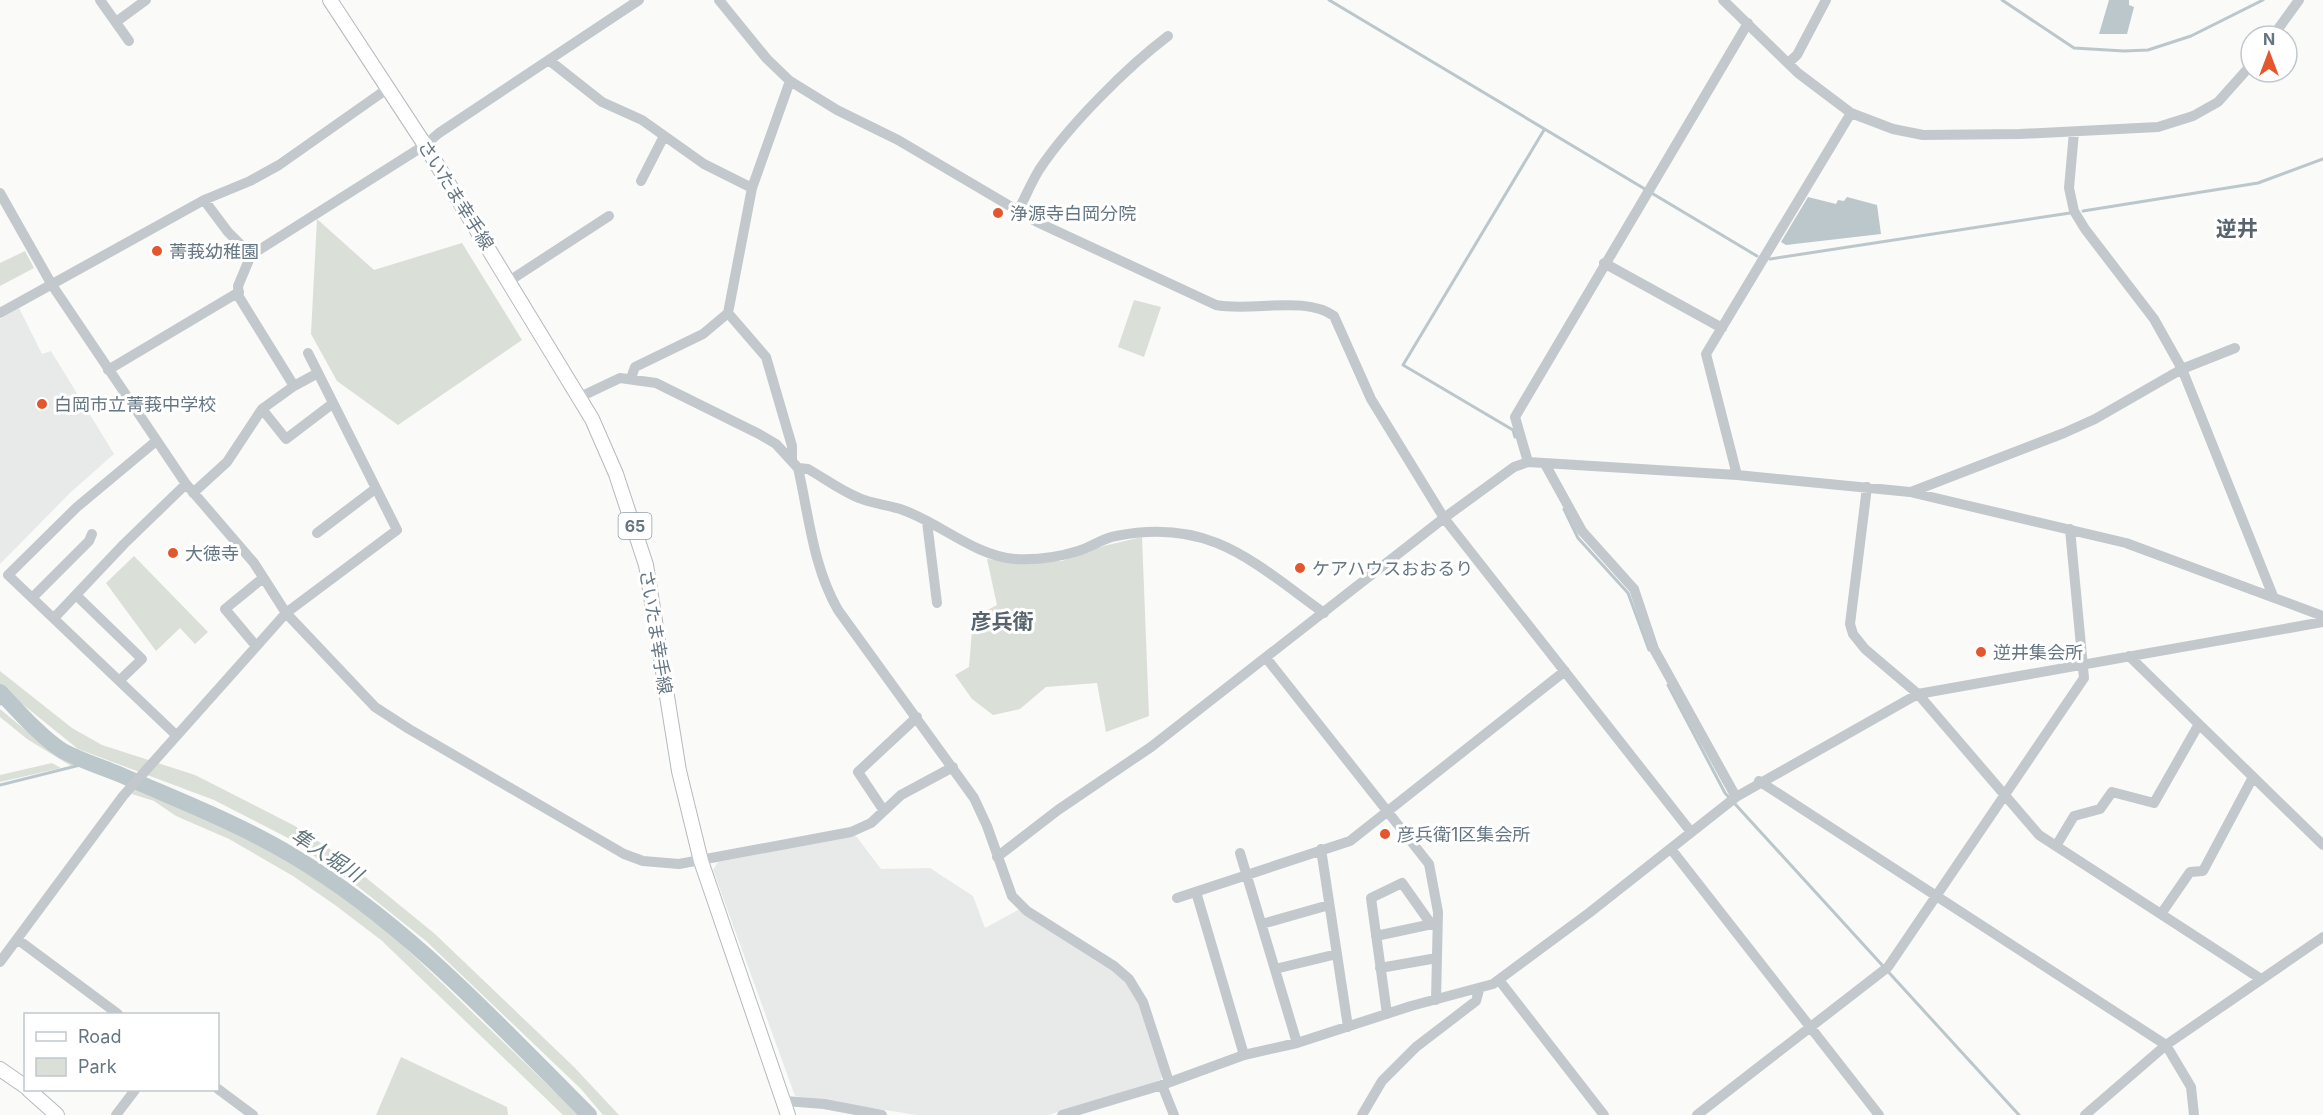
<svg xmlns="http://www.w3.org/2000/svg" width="2323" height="1115" font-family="Inter,'Noto Sans JP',sans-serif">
<rect width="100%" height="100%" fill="#fafaf8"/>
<path fill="#e8e9e9" d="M19,308L42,354L51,351L114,454L71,492L0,564V319Z
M856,836L881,869L930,868L973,896L985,928L1020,909L1113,969L1126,982L1139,1003L1162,1075L1161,1080L1048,1115H917L795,1096L713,870L718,862Z"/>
<path fill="#dadfd7" d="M317,219L374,270L462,243L522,340L398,425L337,381L311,334Z
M25,251L34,268L0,286V263Z
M1134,300L1161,307L1144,357L1118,347Z
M1142,537L1149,716L1106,732L1097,683L1046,687L1020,709L993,715L972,699L955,675L969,667L973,618L997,605L987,559L1012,562L1062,561L1095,548Z
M134,556L208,632L195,644L180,628L156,651L106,583Z
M0,671L72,728L102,745L195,775L295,826L337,854L435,934L574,1067L619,1115H603L581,1089L426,941L356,885L288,838L214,800L78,749L0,686Z
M0,709L29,733L79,764L71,766L27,739L0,717Z
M52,763L61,768L0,782V775Z
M136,788L210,818L274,851L330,888L388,931L579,1115H563L381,940L335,905L293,876L229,839L176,816L154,801L132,794Z
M401,1057L507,1107L508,1115H376Z"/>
<path fill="#bbc7cb" d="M2109,0H2129V5L2134,7L2127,34H2099Z
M1808,197L1836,204L1838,200L1844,201L1847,197L1877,205L1881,234L1786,245L1781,242Z"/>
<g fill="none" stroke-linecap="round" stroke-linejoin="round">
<path stroke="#bbc7cb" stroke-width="3" d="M1329,0L1757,256
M2002,0L2074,48L2124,51L2148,50L2191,36L2263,0
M2083,211L2258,183L2323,159
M1770,259L2070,213
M1515,437L1513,430L1403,365L1544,130
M1564,509L1578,538L1628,593L1649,650
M1668,685L1725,793L2019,1115
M0,704L5,698
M0,785L88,763"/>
<path stroke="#bbc7cb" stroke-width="16" d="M0,692C17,710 43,739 63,751C82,761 102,767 121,775C180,801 238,823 293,856C406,923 497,1023 589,1115"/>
<g stroke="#b5babe" stroke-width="16">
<path id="major" d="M330,0L425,145L592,419L616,474L646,565L679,771L701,861L788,1115
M0,1069L26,1087
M29,1090L57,1115"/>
</g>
<path stroke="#c3c8cc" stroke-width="10" d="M100,0L129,41
M719,0L767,59L790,81L837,110L898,140L1037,222L1216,305C1252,312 1305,295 1334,316L1371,399L1444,518L1691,832
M1723,0L1798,73L1851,113L1893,129L1923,135L2020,134L2158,127L2193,116L2218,102L2251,65
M116,22L146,0
M2273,36L2299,0
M550,61L602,102L642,120L704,164L752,188
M1788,63L1797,55L1826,0
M2074,132L2069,188L2074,211L2085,229L2154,319L2182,369L2273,596
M641,181L664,136
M0,193L52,285L186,484L254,563L286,613L375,707L409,729L624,854L643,861L679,864L851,832L871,823L901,795L953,767
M204,200L228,232L251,255
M1018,211C1025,198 1031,183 1039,170C1068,126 1127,67 1168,36
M1604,263L1722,328
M509,281L609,216
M0,313L204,200L250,181L279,165L387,89
M728,313L766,357L792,446V459
M108,370L239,292
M631,378L635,367L703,334L728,313L752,188L790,81
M294,386L318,373
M580,397L620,378L656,383L759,434L776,444L798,468C809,516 813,567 838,610L974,798L987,826L1012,896L1027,911L1114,966L1129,979L1143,1002L1169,1082
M262,409L286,439L332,404
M155,442L77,507L8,575L176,735
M1528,462L1515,417L1748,23
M1545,464L1582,531L1634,589L1654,649L1736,797
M798,468L808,469C824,478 841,491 859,498C873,504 889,505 903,510C940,523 975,556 1015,559C1035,560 1059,557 1078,551C1091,547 1103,538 1116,536C1210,517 1253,562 1324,613
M1737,475L1706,354L1851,113
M1867,487L1850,624L1853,634L1865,649L1918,694L2039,835L2261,979
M1911,492L2064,433L2095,419L2182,369L2235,348
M193,493L227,462L262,409L294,386L239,297L238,286L251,255L425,145L439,133L639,0
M927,522L937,603
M317,533L375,489
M76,595L142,659L120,680
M32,598L89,541L92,534
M54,618L124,544L186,484
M256,646L225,609L263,578
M2129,656L2323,845
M1267,659L1429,864L1438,912L1436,1000
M1759,781L2166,1045L2191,1087L2194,1115
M884,811L858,772L917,717
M2056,846L2074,816L2100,809L2112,792L2154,803L2199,724
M1321,849L1348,1027
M1671,849L1879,1115
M1240,853L1297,1043
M997,857L1058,810L1151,747L1444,518L1514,467L1528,462L1737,475L1910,492L2126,543L2323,616
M1196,892L1244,1055
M1177,898L1350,841L1565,671
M2161,914L2190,872L2203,871L2253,777
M1262,924L1329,905
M1376,936L1437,923
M17,939L118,1014
M0,962L123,796L286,613L397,530L308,353
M1380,968L1437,958
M1275,969L1337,954
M1499,980L1604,1115
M1387,1014L1371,898L1402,883L1431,924
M1162,1085L1174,1115
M218,1089L253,1115
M785,1101L824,1104L882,1115
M116,1115L135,1090
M1062,1115L1162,1085L1244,1055L1297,1043L1411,1006L1493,984L1589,913L1736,797L1918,694L2323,622
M1362,1115L1382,1081L1416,1047L1476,1001L1479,990
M1697,1115L1888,967L2084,678L2070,529
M2085,1115L2166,1045L2323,937"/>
<use href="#major" stroke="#fff" stroke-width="14"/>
</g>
<g fill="#e4572e" stroke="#fff" stroke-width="2">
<circle cx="998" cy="213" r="6"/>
<circle cx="157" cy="251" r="6"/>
<circle cx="42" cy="404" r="6"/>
<circle cx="173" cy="553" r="6"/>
<circle cx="1300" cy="568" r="6"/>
<circle cx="1981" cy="652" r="6"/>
<circle cx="1385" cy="834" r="6"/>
</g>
<g text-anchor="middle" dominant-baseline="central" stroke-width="6" stroke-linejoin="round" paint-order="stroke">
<rect fill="#fff" stroke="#939fa8" stroke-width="1.5" x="618.5" y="513" width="33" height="26" rx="4.5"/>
<g font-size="16" font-weight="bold" fill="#657683">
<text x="635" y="526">65</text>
</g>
<g font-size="18" fill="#657683" stroke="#fff">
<text transform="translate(456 195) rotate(58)">さいたま幸手線</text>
<text transform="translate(656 632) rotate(81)">さいたま幸手線</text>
</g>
<g font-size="18" fill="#657683" stroke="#fff" text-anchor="start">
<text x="1010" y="213">浄源寺白岡分院</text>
<text x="169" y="251">菁莪幼稚園</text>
<text x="54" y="404">白岡市立菁莪中学校</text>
<text x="185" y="553">大徳寺</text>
<text x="1312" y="568">ケアハウスおおるり</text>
<text x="1993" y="652">逆井集会所</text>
<text x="1397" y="834">彦兵衛1区集会所</text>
</g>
<g font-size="20" font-style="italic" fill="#60757c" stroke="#fff">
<text transform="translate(327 855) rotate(33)">隼人堀川</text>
</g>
<g font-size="21" font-weight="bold" fill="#57646e" stroke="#fff">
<text x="2237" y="228">逆井</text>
<text x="1002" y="621">彦兵衛</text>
</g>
</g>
<rect x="24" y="1013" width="195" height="78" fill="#ffffff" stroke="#c1c8cd" stroke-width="1.5"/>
<rect x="36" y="1032" width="30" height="9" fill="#ffffff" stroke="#c1c8cd" stroke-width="1.5"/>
<text x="78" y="1043" font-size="18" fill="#657683">Road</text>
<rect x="36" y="1058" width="30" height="18" fill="#dadfd7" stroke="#c1c8cd" stroke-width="1.5"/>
<text x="78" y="1073" font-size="18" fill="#657683">Park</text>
<g transform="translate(2269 54)"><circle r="28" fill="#ffffff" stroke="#c1c8cd" stroke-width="1.5"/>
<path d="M0-4.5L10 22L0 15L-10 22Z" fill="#e4572e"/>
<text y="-9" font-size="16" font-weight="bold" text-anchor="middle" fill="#657683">N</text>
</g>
</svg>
